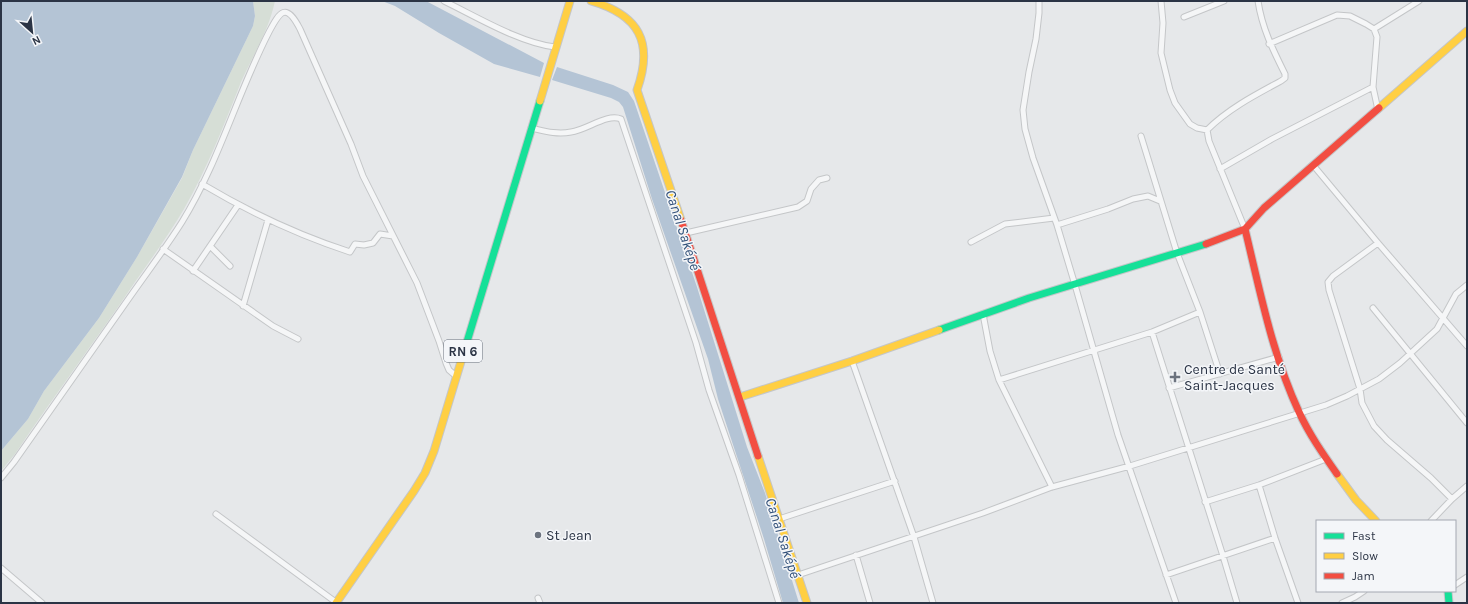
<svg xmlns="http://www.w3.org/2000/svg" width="1468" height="604" font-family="Karla,sans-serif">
<rect width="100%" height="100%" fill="#e6e8ea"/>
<path fill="#d6ded6" d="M253,1H275C269,30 253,55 241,82C224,125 207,169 184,209C169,234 152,258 135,282C96,340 54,396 15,454L1,471V451L28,419L44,391L99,318L137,257L182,178L193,150L253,26L255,16Z"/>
<path fill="#b4c4d5" d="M1,1H253L255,16L253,26L193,150L182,177L137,257L99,318L44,391L28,419L1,451Z
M382,1H426L544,63L540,77L494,64L439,33L395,6Z
M557,67L613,85L628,92L634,101L697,287L747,447L765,493L799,603H783L764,539L718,399L708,359L652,199L623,107L619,102L611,98L552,80Z"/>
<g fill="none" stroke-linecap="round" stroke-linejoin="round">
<g stroke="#c4c6c8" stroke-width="7">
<path id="street" d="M444,1C477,17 520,43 555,47
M1039,1V13L1036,39L1029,72L1023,110L1025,129L1033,158L1057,225L1075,285L1118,435L1176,603
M1161,1L1163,23L1161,53L1170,90L1175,103L1190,124L1197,128L1207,130
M1184,17L1224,1
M1374,29L1419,1
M1269,44L1337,15L1350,16L1366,24L1374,29L1377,37L1373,87L1378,110
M531,128C544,131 557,135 571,132C587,130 607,113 621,119L696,343L709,390L739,475L779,603
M1141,136L1177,253L1200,312L1220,374
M1313,165L1378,243L1467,346
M1220,169L1272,139L1373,87
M202,184C249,212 298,235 350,252L355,244L364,245L373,243L380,234L393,236
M1057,225L1108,209L1133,199L1148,196L1160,201
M1245,229L1209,141L1207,130C1228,109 1255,95 1281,81L1285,78V74C1273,50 1262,28 1258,1
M686,233L798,207L807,201L811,189L819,180L827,178
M971,242L1005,224L1054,218
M1378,243L1333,276L1328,282L1329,290L1360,389L1362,403L1374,426L1387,440L1431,478L1452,499
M210,246L230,266
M163,249L273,326L298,339
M193,271L238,205
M243,306L268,220
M1373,308L1467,423
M983,314L990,351L999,380L1052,487
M1152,332L1223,556L1237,603
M852,361L914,537L933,603
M999,380L1152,332L1200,312
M1169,388L1279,357
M1,478L14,462C52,408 89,355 127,301C145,275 165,249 182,222C219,162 237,94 269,32C280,11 286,2 300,29L351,144L363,176L417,283L439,341L446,363L449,370L456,376
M1259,485L1275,538L1298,603
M1205,502L1259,485L1326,459
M216,514L337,603
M779,519L895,481
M1431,521L1452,499L1467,486
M856,555L870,603
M1,568L42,603
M798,575L983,513L1052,487L1130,466L1326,405L1347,396L1379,379L1400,363L1437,329L1456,294L1467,285
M1166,575L1275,538
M1455,585L1467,577
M538,598L540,603
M1342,603L1355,597L1364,591"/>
</g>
<g stroke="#c4c6c8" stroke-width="9">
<path id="fast" d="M939,330L1029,298L1206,244
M466,345L540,101
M1448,591L1449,603"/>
</g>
<g stroke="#c4c6c8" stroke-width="9">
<path id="slow" d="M591,1C639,15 654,42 637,90L681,220
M540,101L570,1
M1379,108L1467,31
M740,397L852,361L939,330
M758,456L807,603
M1337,474L1356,500L1376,521
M336,603L414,491L425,473L434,451L466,345"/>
</g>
<g stroke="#c4c6c8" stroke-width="9">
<path id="jam" d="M681,220L758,456
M1245,229C1260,291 1272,354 1299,412C1309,434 1323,454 1337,474
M1206,244L1245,229L1264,208L1379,108"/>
</g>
<use href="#street" stroke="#f5f6f7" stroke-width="5"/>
<use href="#fast" stroke="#16e098" stroke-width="7"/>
<use href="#slow" stroke="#ffcf43" stroke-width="7"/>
<use href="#jam" stroke="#f24e42" stroke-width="7"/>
</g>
<g fill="#6c737f" stroke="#f4f6f9" stroke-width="1.5">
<path d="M1173 371h4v4h4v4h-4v4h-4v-4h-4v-4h4z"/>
<circle cx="538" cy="535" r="4"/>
</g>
<g text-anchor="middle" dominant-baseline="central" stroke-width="3" stroke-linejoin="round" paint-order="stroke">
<rect fill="#f4f6f9" stroke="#676e7b" stroke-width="1" x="444" y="340" width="38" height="22" rx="3"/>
<g font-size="13" font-weight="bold" fill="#2b3445">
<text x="463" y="351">RN 6</text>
</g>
<g font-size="14" fill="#2b3445" stroke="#f4f6f9" text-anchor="start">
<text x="1184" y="369">Centre de Santé<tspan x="1184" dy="16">Saint-Jacques</tspan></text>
<text x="546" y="535">St Jean</text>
</g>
<g font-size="15" font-style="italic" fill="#34527a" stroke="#f4f6f9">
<text transform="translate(683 230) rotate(72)">Canal Saképé</text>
<text transform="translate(783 538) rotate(72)">Canal Saképé</text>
</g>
</g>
<rect width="1468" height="604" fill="none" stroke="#2b3445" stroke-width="4"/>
<rect x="1316" y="520" width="140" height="72" fill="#f4f6f9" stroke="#a4a8b1"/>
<rect x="1324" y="533" width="20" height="6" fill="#16e098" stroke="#a4a8b1"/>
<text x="1352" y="540" font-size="12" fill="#2b3445">Fast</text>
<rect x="1324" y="553" width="20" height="6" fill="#ffcf43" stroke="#a4a8b1"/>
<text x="1352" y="560" font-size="12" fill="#2b3445">Slow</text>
<rect x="1324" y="573" width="20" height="6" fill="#f24e42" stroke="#a4a8b1"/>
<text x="1352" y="580" font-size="12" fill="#2b3445">Jam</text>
<g transform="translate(32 32) rotate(153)" stroke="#f4f6f9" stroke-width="3" paint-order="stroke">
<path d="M0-3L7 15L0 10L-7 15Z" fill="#2b3445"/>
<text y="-6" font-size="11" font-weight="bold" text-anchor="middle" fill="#2b3445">N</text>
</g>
</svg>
